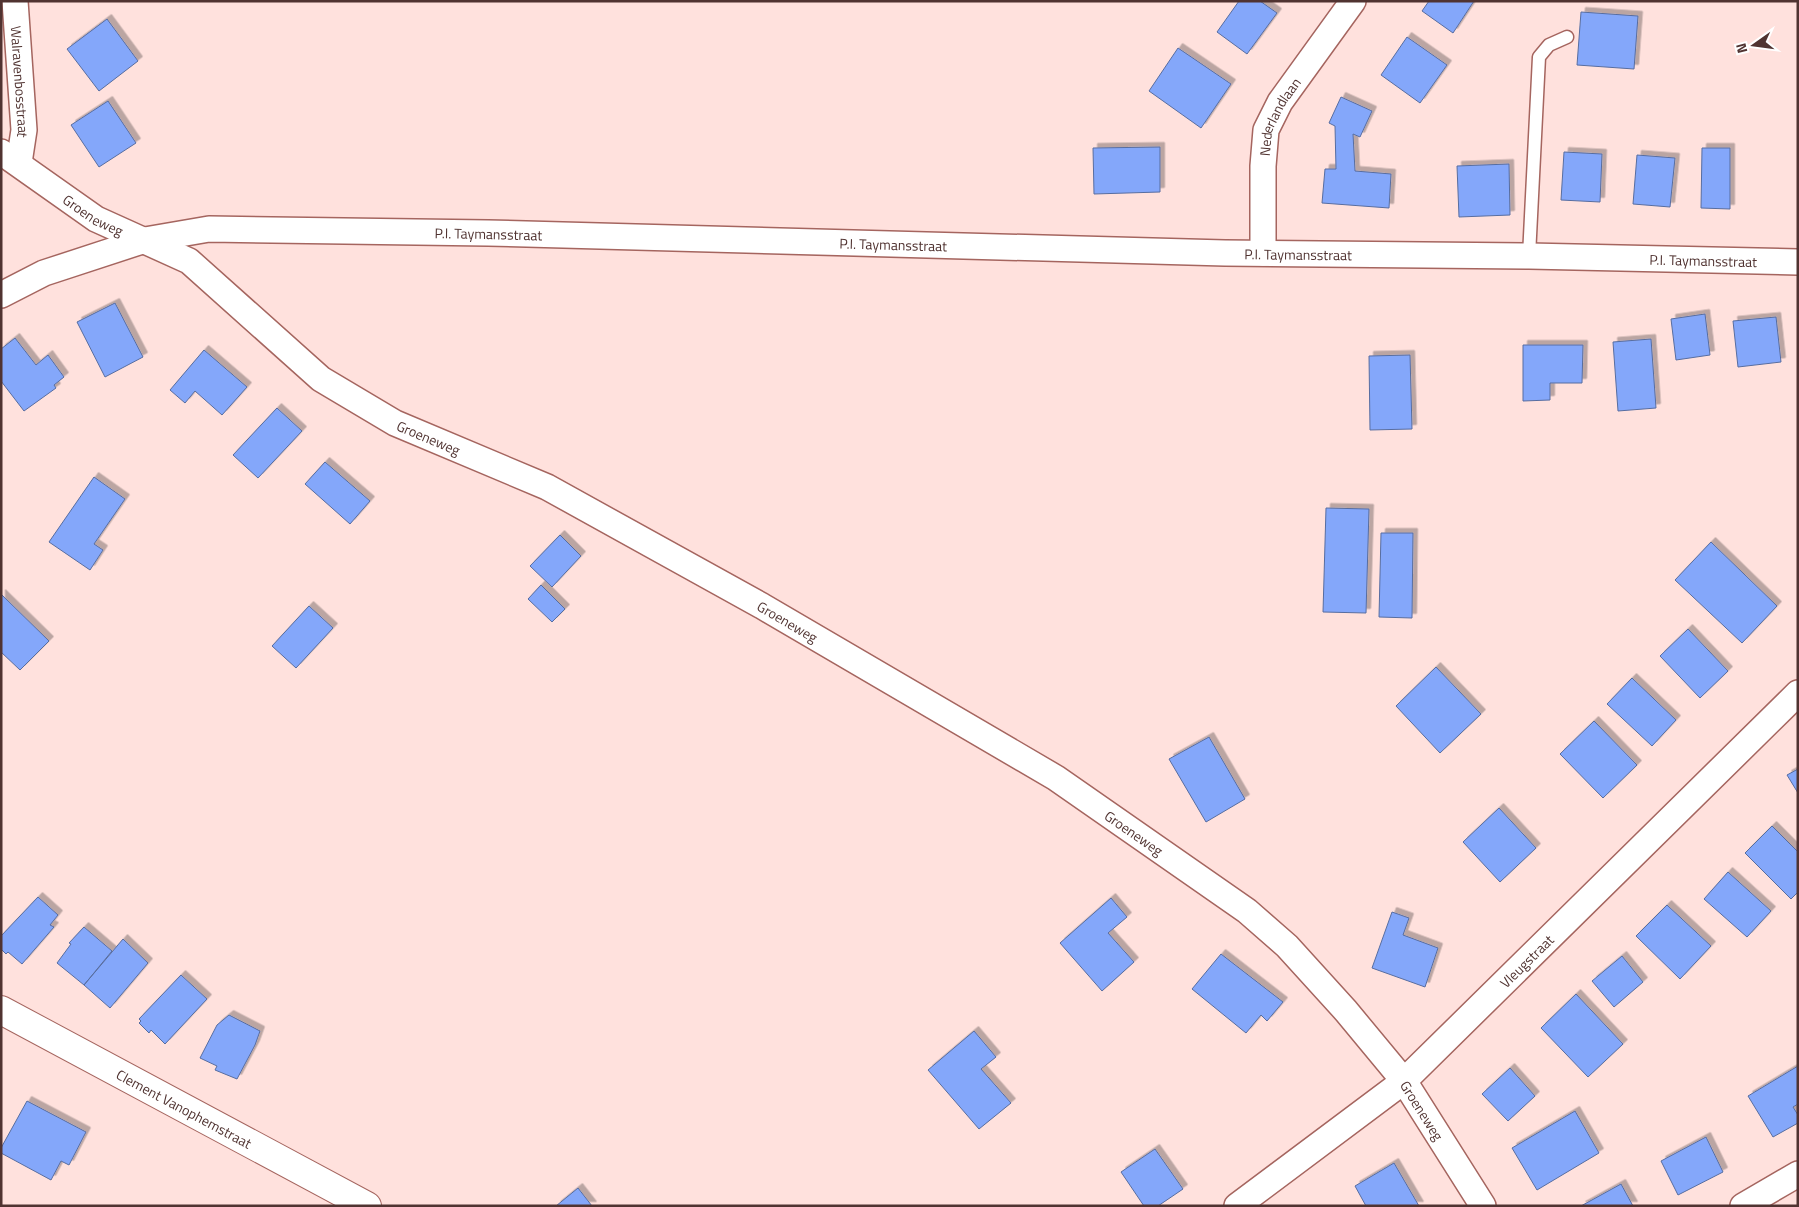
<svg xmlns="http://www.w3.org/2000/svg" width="1799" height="1207" font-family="'Titillium Web',sans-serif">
<defs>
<filter id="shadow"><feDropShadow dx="4.5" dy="-4.5" stdDeviation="0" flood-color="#0004"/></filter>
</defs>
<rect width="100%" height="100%" fill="#ffe1dd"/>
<path fill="#84a7fa" stroke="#576da0" filter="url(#shadow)" d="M1239,1H1260L1277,13L1247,54L1217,32Z
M1429,1H1474L1453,33L1422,11Z
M1581,12L1638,16L1634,69L1577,65Z
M107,19L138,61L99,91L67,49Z
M1407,37L1447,65L1420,103L1381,75Z
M1178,48L1231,84L1201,128L1149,91Z
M1341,97L1372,111L1360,137L1353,134L1355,171L1391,174L1389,208L1322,203L1325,169H1336L1335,126L1329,123Z
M108,101L136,143L99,167L71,125Z
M1160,147V192L1094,194L1093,148Z
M1702,148H1730V209L1701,208Z
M1564,152L1602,154L1600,202L1561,200Z
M1637,155L1675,158L1670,207L1633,204Z
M1509,164L1510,215L1459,217L1457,166Z
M115,303L143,357L105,377L77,322Z
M1705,314L1710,355L1676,360L1671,319Z
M1776,317L1781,362L1738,367L1733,321Z
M15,338L36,365L48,355L64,377L54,385L56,388L24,411L1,381V349Z
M1651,339L1656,408L1618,411L1613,342Z
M1523,345H1583L1582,383H1550V400L1523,401Z
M204,350L247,387L222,415L195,391L185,403L170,390Z
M1410,355L1412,429L1370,430L1369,356Z
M277,408L302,431L258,478L233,455Z
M325,462L370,501L350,524L305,484Z
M94,477L125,499L94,544L103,550L90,570L49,542Z
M1326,508L1369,509L1366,613L1323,612Z
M1381,533H1413L1412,618L1379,617Z
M560,535L581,556L552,587L530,566Z
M1711,542L1777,606L1742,643L1675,580Z
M541,585L565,609L552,622L528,599Z
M1,594L49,641L20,670L1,652Z
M309,606L333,628L296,668L272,646Z
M1688,629L1728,671L1700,698L1660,656Z
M1436,667L1481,714L1440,753L1396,706Z
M1632,678L1676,720L1652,746L1607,704Z
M1594,721L1637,765L1603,798L1560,754Z
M1209,737L1245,799L1206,822L1169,759Z
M1798,769V793L1787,775Z
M1499,808L1536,848L1500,882L1463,842Z
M1772,826L1798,852V892L1791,899L1745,853Z
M1728,872L1771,911L1747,937L1704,899Z
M38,897L58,915L50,925L54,927L22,964L8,952L6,954L1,949V936Z
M1111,898L1127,917L1108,933L1134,962L1102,991L1060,943Z
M1667,905L1711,946L1680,979L1636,936Z
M1392,912L1409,918L1403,935L1438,948L1425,987L1372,968Z
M84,927L112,951L84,985L57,963L71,944L69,943Z
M123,939L148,963L110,1008L84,985Z
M1221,954L1283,1002L1267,1021L1261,1015L1246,1033L1192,989Z
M1622,956L1643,982L1614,1007L1592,981Z
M181,975L207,999L165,1044L151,1030L149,1033L139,1023L141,1021L139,1019Z
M1576,994L1623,1044L1588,1077L1541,1028Z
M229,1015L260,1031L255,1045L237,1079L215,1070L217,1066L200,1058L217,1025Z
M974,1031L996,1057L981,1069L1011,1103L979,1129L928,1070Z
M1798,1066V1104L1793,1107L1798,1115V1123L1773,1137L1748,1096Z
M1510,1068L1535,1096L1508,1121L1482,1094Z
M27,1101L86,1132L69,1165L61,1161L51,1180L1,1153V1148Z
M1575,1111L1599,1153L1537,1190L1512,1148Z
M1706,1137L1723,1172L1678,1195L1661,1161Z
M1155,1149L1183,1189L1158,1206H1144L1121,1172Z
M1394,1163L1419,1206H1366L1355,1186Z
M1621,1184L1633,1206H1581Z
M578,1188L592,1206H556Z"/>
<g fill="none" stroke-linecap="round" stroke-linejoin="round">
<g stroke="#a5655f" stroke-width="15">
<path id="lane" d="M1529,256L1539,57L1549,45L1567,37"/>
</g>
<g stroke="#a5655f" stroke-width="28">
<g id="street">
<path id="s1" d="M15,1L24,130L19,163"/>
<path id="s2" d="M1,152L96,219L189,261L321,379L395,423L547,487L762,606L1056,778L1247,911L1287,946L1346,1011L1404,1081L1483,1206"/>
<path id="s3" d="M1263,253V166L1266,130L1280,102L1353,1"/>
<path id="s4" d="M1,295L44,273L145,240L209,229L488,233L1225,253L1529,256L1798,262"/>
<path id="s5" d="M1237,1206L1404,1081L1798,693"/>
<path d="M1743,1206L1798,1174"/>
</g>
</g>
<g stroke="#a5655f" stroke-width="30">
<g id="secondary">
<path id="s6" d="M1,1010L367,1206"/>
</g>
</g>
<use href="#lane" stroke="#fff" stroke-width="12"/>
<use href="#street" stroke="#fff" stroke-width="25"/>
<use href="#secondary" stroke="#fff" stroke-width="28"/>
</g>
<g text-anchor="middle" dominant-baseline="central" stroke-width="5" stroke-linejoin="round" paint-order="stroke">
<g font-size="14" fill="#503331" stroke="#fff">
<text stroke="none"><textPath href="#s1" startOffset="81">Walravenbosstraat</textPath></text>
<text stroke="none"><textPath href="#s3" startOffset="140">Nederlandlaan</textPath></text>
<text stroke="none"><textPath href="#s2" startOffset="112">Groeneweg</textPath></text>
<text stroke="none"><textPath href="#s4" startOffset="499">P.I. Taymansstraat</textPath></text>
<text stroke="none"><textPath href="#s4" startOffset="904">P.I. Taymansstraat</textPath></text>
<text stroke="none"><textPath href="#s4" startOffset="1309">P.I. Taymansstraat</textPath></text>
<text stroke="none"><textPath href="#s4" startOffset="1714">P.I. Taymansstraat</textPath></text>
<text stroke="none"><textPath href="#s2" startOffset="518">Groeneweg</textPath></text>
<text stroke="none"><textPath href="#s2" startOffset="922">Groeneweg</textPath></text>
<text stroke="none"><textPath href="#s2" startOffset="1328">Groeneweg</textPath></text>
<text stroke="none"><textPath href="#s5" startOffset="380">Vleugstraat</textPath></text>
<text stroke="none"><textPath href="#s6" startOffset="208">Clement Vanophemstraat</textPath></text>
<text stroke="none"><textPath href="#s2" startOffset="1732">Groeneweg</textPath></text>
</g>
</g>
<rect width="1799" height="1207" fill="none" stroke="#503331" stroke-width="5"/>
<g transform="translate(1754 45) rotate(256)" stroke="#ffffff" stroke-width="4" paint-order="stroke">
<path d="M0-4L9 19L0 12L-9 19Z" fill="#503331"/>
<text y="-8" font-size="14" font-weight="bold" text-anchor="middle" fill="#503331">N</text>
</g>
</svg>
